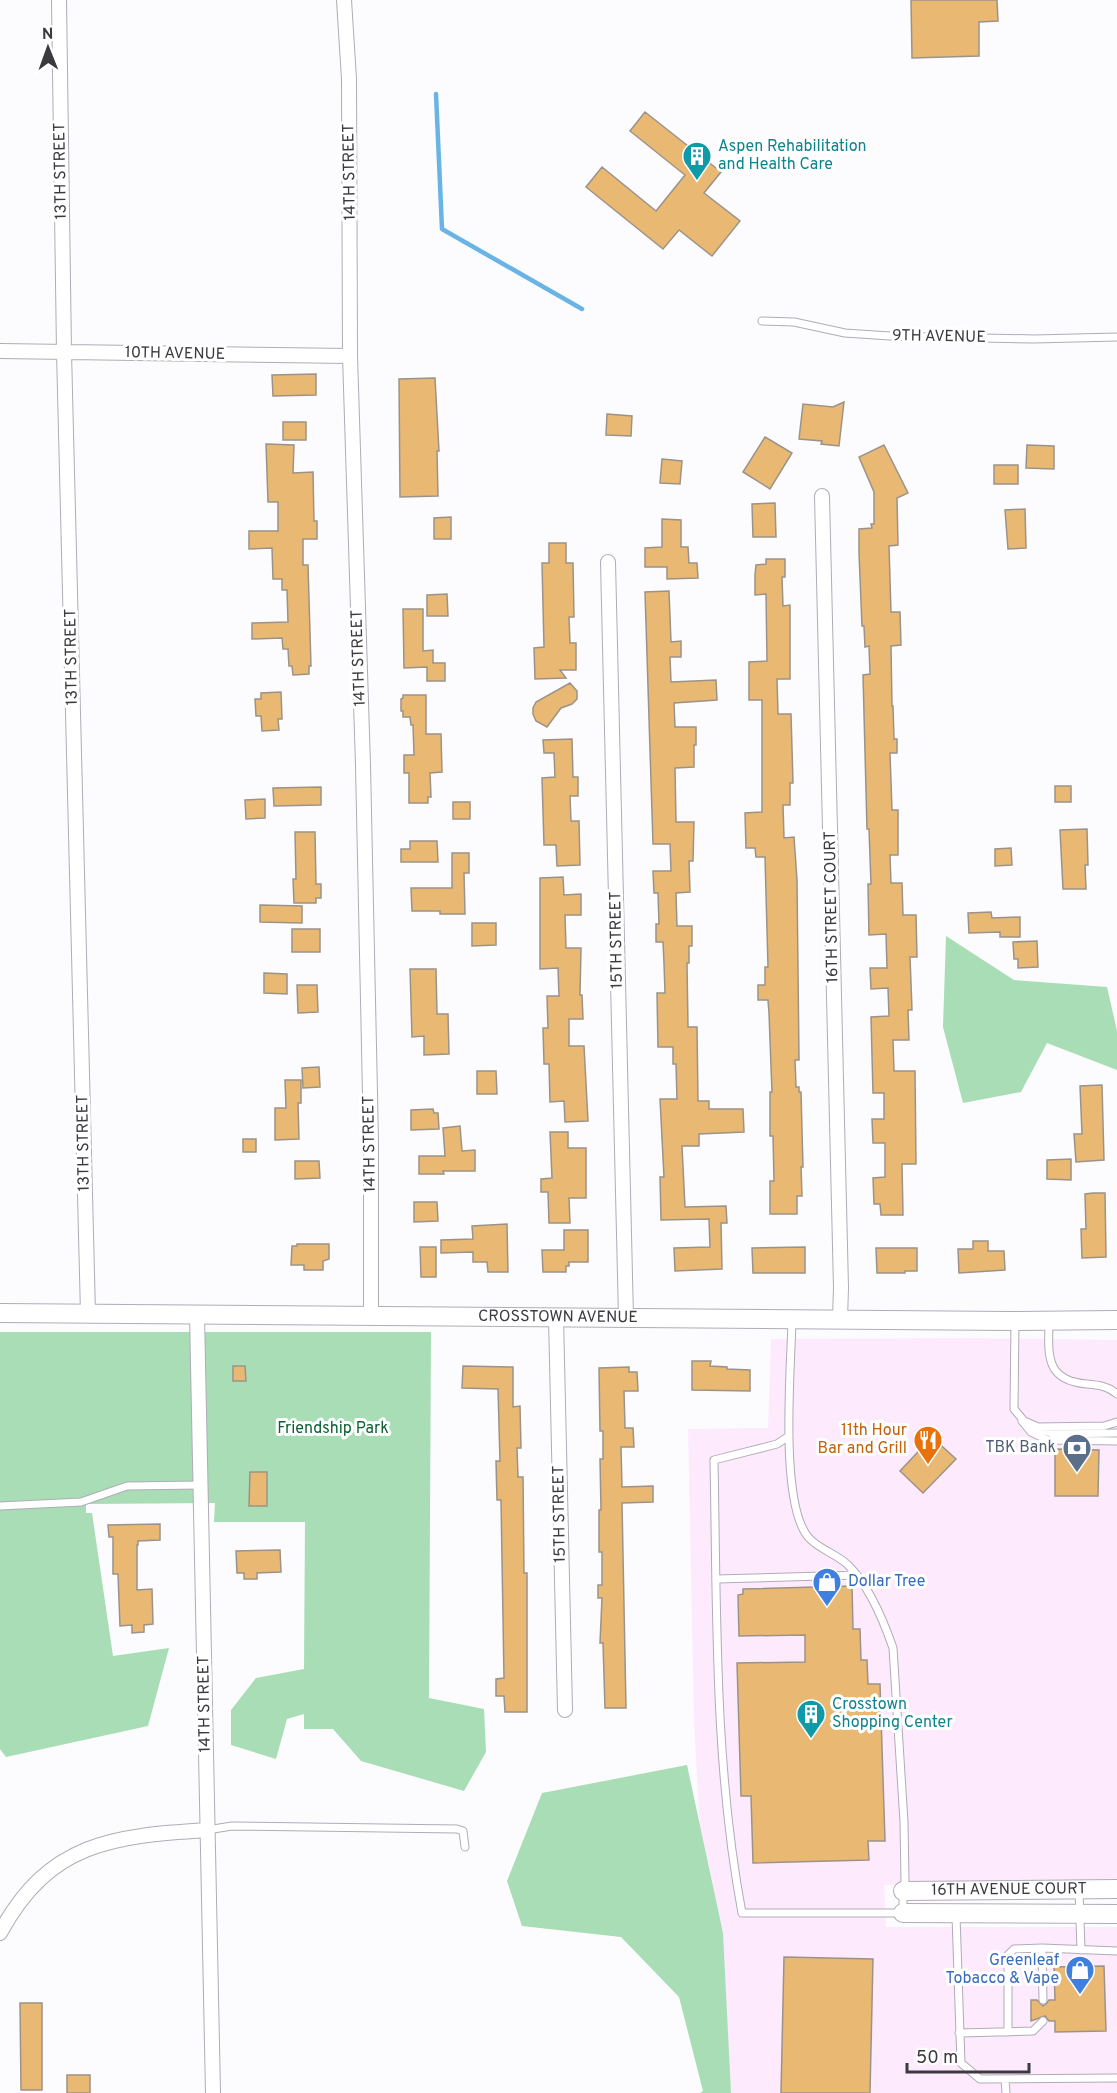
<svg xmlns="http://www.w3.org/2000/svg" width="1117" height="2093" font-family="Overpass,sans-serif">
<rect width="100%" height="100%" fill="#fcfbfe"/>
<path fill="#fdebfd" d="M971,1338L1117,1340V1879L884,1885L886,1927H1117V2093H714L694,1721L688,1429L768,1428L771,1339Z"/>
<path fill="#a8ddb5" d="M946,936L1014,980L1107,987L1117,1031V1070L1047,1043L1021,1092L963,1103L943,1027Z
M0,1332H431L429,1698L484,1709L486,1752L464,1791L361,1761L333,1729H304V1714L287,1719L276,1759L231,1745V1710L256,1678L304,1669L305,1522H214L215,1503L86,1504V1513H92L113,1656L169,1648L148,1726L6,1757L0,1749Z
M687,1765L723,1933L731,2093H700L703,2091L679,1997L621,1937L522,1926L507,1881L542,1793Z"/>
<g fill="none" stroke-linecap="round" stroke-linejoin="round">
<path stroke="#6ab4e5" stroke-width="4.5" d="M436,94L442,229L582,309"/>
</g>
<path fill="#e9b974" stroke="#9b9388" stroke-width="1.5" d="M911,0H997L998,21L979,22V56L912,58Z
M645,112L721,172L704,193L740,221L712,256L679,230L663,249L586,187L602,167L656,211L685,175L630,131Z
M316,374V395L273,396L272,375Z
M435,378L439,451H437L438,496L400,497L399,379Z
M844,402L839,446L821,444L822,441L799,439L803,404L833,407Z
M607,414L632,416L631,436L606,435Z
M283,422H306V440H283Z
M765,437L792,453L770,489L743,472Z
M266,444L294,445L293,473L313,472L314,521H317V539H303V565H308L311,666H309V674L293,675L292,666H289L288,649H283L282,638L252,639V623L288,622L287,590H282V579H273L272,548L249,549V531H278V502H268Z
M884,445L908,493L897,498L898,545L889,546L891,612H900L901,645L891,646L892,706H893L894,739H897V753H890L892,810H898V855H890L891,883H902L903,915H916L917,957H910L912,1010H908L909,1040H893L894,1071H915L916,1164H902L903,1215H881L880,1204H874L873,1178L885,1177V1143H873L872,1119H884V1093H873L871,1017L889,1016L888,988L871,989L870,968H887L886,934L869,935L868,884H871L869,829H867L863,675L870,674L869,646L865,647L864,626H862L859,553V529L872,528L871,524H874V492L859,457Z
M1027,445L1054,446V469L1026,468Z
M662,459L682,461L680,484L660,483Z
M994,465H1018V484H994Z
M775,503L776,537H753L752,504Z
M1025,509L1026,548L1008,549L1005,510Z
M451,517V539H434V518Z
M662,519L681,520V547H688L689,563H697L698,578L667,579V567H645V548L662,547Z
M549,543H566V563H573L574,617H569L570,643H576V670H560L566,678L535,679L534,648L544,647L542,563H549Z
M766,559H785V577H782L783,606L790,605V679H777L778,714H791L793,783H790V805H783L784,838L794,837L797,880L799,1060H795L796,1087H799V1092H801L803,1167H801L802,1196H797V1214H770V1181H774L773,1136H770V1092H772L769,1013L768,1000H758V985H765V967H768L765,857H756L755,848H746L745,813L762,812V700H749V662L767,661L766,594L755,595V575L756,565L766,564Z
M669,591L671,642L681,641V657H670L671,682L716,680L717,700L674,703L675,727H696V745H694V767L675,768L676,822H694L693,861H689L690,892L676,893L677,926H692V946H689V963H687L688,1027H697L698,1101H709V1109H743L744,1132L699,1134V1146H682L685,1207L726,1206L727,1223H721L722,1269L675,1271L674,1248L710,1247L709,1219L661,1220L660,1177H664L660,1099H677L676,1064H673V1047H658L657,993H665L664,963L663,942H656V924H659L658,893H654L653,871H671L670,844H653L645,592Z
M447,594L448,616H427V595Z
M403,609H423V651L433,650V663H445V681H427V667L404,668Z
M570,683L577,691V699L572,704L561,708L547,727L536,721L533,714V708L536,702Z
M281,692L282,719H278L279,730L262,731L261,716H256L255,699H261V693Z
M403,695H426V734H441L442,772L430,773L431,797H428V803H409V773H404V755H414L413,725H411L410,717H403V711H401V699L403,698Z
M572,739L573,777H578V796H570L571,821H579L580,865L557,866L556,845H544L542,778L555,777L554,753H544L543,740Z
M1055,786H1071V802H1055Z
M321,787V805L274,806L273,788Z
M265,799V818L246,819L245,800Z
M453,802H470V819H453Z
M1087,829L1088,865H1085L1086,889H1063L1060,830Z
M295,832H315L316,884H321V898H316V903H294L293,879H296Z
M410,841H437L438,862H401V849H410Z
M1011,848L1012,865L995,866V849Z
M452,853H469V873H464L465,914H440V911H412L411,888H452Z
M563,877L564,895L581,894V915H565L566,948H581L580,995H582L583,1019H569V1046H584L588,1121L565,1122L564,1101L550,1102L549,1064H544L543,1028H548L547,996H559L558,968L540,969V878Z
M260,905L302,906V923L260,922Z
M991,912L992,918L1020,917V937H1000V932L969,933L968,913Z
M472,923H496V945L472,946Z
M292,929H320V952H292Z
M1037,941L1038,967L1018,968V959H1014L1013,942Z
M410,969H436L437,1014H448L449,1054L424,1055V1036L412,1037Z
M264,973L287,974V994L264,993Z
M297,985H317L318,1012L298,1013Z
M319,1067L320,1087L303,1088L302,1068Z
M477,1071H496L497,1094H477Z
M285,1080H301V1103H298L299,1139L275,1140V1108H286Z
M1102,1085L1104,1160L1076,1162L1074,1134H1082L1080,1086Z
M433,1109L434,1113H438L439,1129L411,1130V1110Z
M460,1126L462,1151L475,1150V1171H443L444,1174H419V1156H445L443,1128Z
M550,1132H568V1148H586V1198H569L570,1223H549L548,1192H541V1179L552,1178Z
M243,1139H256V1152H243Z
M1071,1159V1180L1047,1179V1160Z
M295,1161H319L320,1178L295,1179Z
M1093,1193H1105L1106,1257L1082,1258L1081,1229H1086L1085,1194Z
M414,1202H437L438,1221L414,1222Z
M507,1224L508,1272H488L487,1262H473V1252L441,1253V1240L473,1239L472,1226Z
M564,1230H588V1262H569V1266H566V1272H543L542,1250H564Z
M973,1241H988V1251H1004L1005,1270L959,1273L958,1249H973Z
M297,1244H329V1259L323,1261V1270H304V1265H291L292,1246H297Z
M420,1247H436V1277H421Z
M805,1247V1273H753L752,1248Z
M876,1248H917V1271H905V1273H877Z
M692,1361H711L710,1366L727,1367V1369L750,1370V1391L692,1390Z
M233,1366H245L246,1381H233Z
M463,1366L513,1367V1407L520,1406L521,1448H517L518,1477H523L524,1573H527V1712H505L504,1696H496V1679L504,1678L501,1500H497L496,1461H500L498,1389L462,1388Z
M629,1367V1372H637L638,1391H624L625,1428H633L634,1447H621L622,1487L653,1486V1502L622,1503L626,1708H605L603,1643H600L602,1598H598V1585H602V1552H599V1510H601L600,1459H603V1431H600L599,1368Z
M932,1437L956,1459L923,1493L900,1471Z
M1055,1449L1099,1450L1098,1496H1055Z
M250,1472H267V1506H249Z
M160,1524V1540L138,1541V1545H137V1590L152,1589L153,1624L144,1625V1632L132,1633V1625L120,1626L118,1574H113V1537H109L108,1525Z
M280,1550L281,1572L257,1573V1579H244V1573H237L236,1551Z
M852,1586L853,1629H860L861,1660H867L868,1684H880L885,1841H868L869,1860L753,1863L751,1796H741L737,1663L805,1662V1635L739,1636L738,1595L743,1594V1589Z
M784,1957L873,1959L870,2093H781Z
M1104,1966L1106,2031L1055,2032V2021H1049L1045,2016L1031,2021V2000H1037L1043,2006L1046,2004L1049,2000H1055L1054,1967Z
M20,2003H42V2090H21Z
M67,2075H90V2093H67Z"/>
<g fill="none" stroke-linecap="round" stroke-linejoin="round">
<g stroke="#b1abb7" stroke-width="9">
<path id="lane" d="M762,321L794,322L845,333L890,336L1034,339L1117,337
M1015,1321L1014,1409L1024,1421L1038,1427L1104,1426L1117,1422
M1049,1323C1048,1356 1046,1381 1087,1384C1098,1385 1108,1386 1117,1394
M1022,1421L1031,1432L1048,1440L1117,1441
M1037,1428L1054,1434L1117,1433
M789,1436L777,1444L714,1460C717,1611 714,1764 742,1913H903V1891L905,1881L904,1822L893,1648C883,1619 869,1585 847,1564C836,1554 819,1549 809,1538C779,1505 791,1366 792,1321
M0,1506L81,1502L127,1486L200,1485
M717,1579L857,1575
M207,1830L232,1826L457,1829L463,1831L465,1847
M1079,1890L1081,1950
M956,1916L961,2063L980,2079L1117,2078
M1043,2000L1042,1948L1117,1951
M1008,2032V1955L1014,1949L1042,1948
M959,2033L1033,2031L1043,2021
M1005,2079L1006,2093"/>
</g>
<g stroke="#b1abb7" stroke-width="16">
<path id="street" d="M59,0L64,352L88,1314
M344,0L349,79L350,356L363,765L371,1141V1316
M0,351L350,356
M822,496L841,1288L840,1319
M608,562L626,1318
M197,1315L213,2093
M556,1317L565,1710
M0,1933C49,1842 113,1836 207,1830"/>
</g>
<g stroke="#b1abb7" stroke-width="20">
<g id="secondary">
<path id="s1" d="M0,1313L1011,1321L1117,1320"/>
<path id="s2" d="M903,1891L1117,1889"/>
<path d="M903,1913L1117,1914"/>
</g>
</g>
<use href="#lane" stroke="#fff" stroke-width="7"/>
<use href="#street" stroke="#fff" stroke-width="14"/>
<use href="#secondary" stroke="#fff" stroke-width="18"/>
</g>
<defs>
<g id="building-pin" transform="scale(1.5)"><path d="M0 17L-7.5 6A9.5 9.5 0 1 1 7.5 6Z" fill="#0f9aa8" stroke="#fff"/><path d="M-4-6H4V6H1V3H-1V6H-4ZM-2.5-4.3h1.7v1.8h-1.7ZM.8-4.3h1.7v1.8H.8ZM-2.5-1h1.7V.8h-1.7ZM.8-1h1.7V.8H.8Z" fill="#fff"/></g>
<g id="restaurant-pin" transform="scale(1.5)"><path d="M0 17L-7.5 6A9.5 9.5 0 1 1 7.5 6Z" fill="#e8710a" stroke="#fff"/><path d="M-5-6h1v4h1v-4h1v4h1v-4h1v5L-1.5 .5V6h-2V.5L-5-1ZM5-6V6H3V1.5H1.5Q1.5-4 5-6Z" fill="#fff"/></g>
<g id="bank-pin" transform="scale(1.5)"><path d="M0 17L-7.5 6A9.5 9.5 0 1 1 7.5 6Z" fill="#5c6f8a" stroke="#fff"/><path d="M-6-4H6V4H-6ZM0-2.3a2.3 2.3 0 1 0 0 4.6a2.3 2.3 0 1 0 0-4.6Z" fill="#fff"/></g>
<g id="shop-pin" transform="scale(1.5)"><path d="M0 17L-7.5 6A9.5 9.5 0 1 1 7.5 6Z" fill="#3f7fe0" stroke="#fff"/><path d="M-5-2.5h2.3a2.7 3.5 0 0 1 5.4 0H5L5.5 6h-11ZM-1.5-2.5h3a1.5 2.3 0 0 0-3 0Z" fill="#fff"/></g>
</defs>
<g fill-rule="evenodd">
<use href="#building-pin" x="697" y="156"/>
<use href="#restaurant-pin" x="928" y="1440"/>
<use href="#bank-pin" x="1077" y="1448"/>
<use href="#shop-pin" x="827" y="1582"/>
<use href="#building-pin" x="811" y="1714"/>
<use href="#shop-pin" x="1080" y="1970"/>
</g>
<g text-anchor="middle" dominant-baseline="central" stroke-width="6" stroke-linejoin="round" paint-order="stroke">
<g font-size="16" fill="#0d838f" stroke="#fff" text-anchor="start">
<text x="718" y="147">Aspen Rehabilitation<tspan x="718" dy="18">and Health Care</tspan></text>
<text x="832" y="1705">Crosstown<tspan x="832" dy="18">Shopping Center</tspan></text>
</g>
<g font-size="16" fill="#3c3a3f" stroke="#fff">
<text transform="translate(61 171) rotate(-91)">13TH STREET</text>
<text transform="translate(350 172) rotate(-91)">14TH STREET</text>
<text transform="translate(939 337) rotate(1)">9TH AVENUE</text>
<text transform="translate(175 354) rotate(1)">10TH AVENUE</text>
<text transform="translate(72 657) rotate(-91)">13TH STREET</text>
<text transform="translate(359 658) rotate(-92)">14TH STREET</text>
<text transform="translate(832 907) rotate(-91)">16TH STREET COURT</text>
<text transform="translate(617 940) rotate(-91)">15TH STREET</text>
<text transform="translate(84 1143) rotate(-91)">13TH STREET</text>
<text transform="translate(370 1144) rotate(-91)">14TH STREET</text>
<text stroke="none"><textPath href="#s1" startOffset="558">CROSSTOWN AVENUE</textPath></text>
<text transform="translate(560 1514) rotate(-91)">15TH STREET</text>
<text transform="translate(205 1704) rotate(-91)">14TH STREET</text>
<text stroke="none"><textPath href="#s2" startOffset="106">16TH AVENUE COURT</textPath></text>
</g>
<g font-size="16" fill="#0b5e30" stroke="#fff">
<text x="333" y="1429">Friendship Park</text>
</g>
<g font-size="16" fill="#c56008" stroke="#fff" text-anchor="end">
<text x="907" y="1431">11th Hour<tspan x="907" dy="18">Bar and Grill</tspan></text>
</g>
<g font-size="16" fill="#4e5e75" stroke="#fff" text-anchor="end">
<text x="1056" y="1448">TBK Bank</text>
</g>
<g font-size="16" fill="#366cbe" stroke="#fff" text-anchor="start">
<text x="848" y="1582">Dollar Tree</text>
<text x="1059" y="1961" text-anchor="end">Greenleaf<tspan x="1059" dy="18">Tobacco &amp; Vape</tspan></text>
</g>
</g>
<g transform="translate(48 48) rotate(359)" stroke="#ffffff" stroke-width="4.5" paint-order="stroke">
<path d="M0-4.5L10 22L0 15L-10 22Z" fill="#3c3a3f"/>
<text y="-9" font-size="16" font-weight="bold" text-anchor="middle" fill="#3c3a3f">N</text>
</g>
<path d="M907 2063v9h122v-9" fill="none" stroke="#3c3a3f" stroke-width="3"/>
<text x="916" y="2063" font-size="18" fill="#3c3a3f" stroke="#ffffff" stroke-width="4.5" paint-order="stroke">50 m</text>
</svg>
